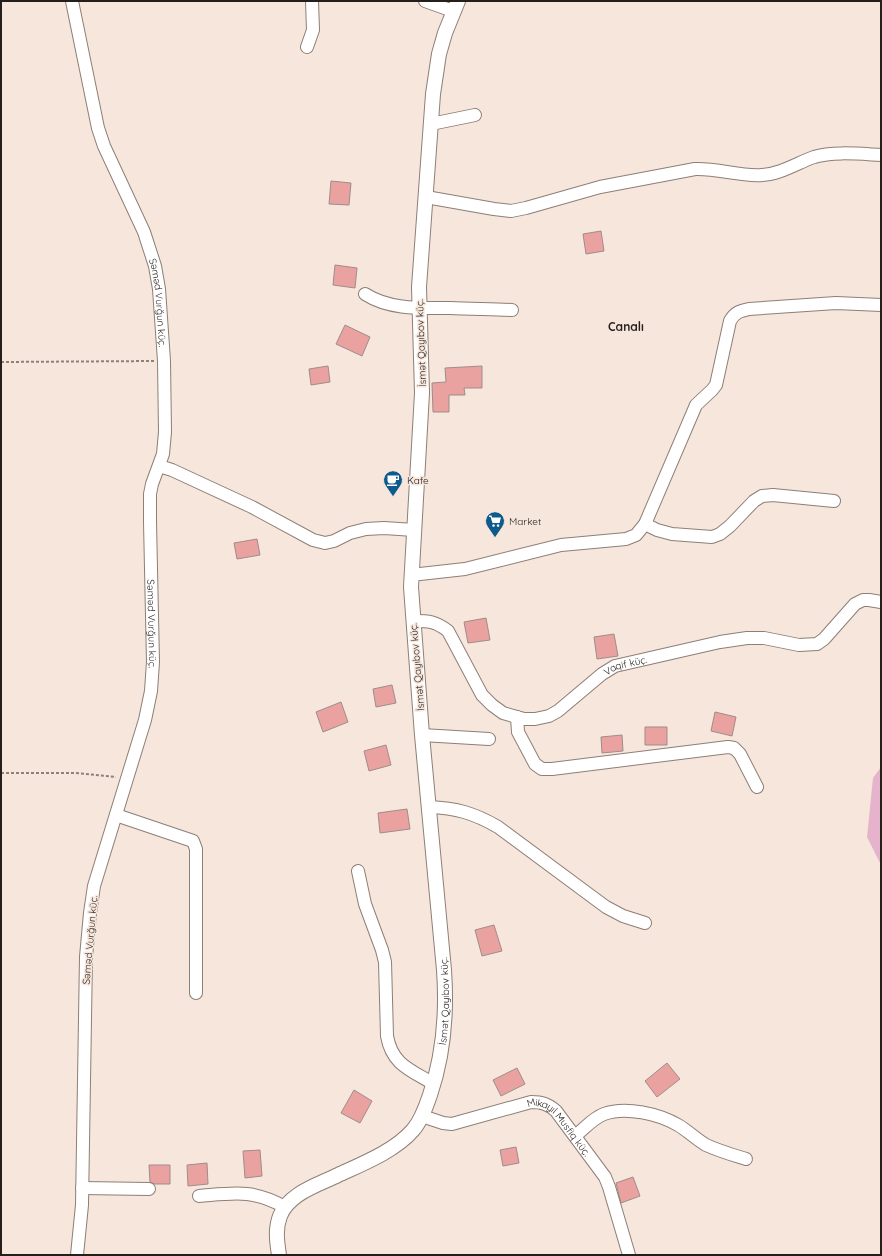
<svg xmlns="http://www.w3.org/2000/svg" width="882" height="1256" font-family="Quicksand,sans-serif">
<rect width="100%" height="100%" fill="#f6e6dc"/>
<path fill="#e5b3cc" d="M881,767V865L867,837L873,778Z"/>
<path fill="#eaa2a0" stroke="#9f8c8b" d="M331,181L351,183L349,205L329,204Z
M601,231L604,251L586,254L583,234Z
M335,265L357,268L355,288L333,285Z
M345,325L370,337L362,356L336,344Z
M328,366L330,382L311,385L309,369Z
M482,366V388H464L465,395H449V412H433L432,383L446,382L445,368Z
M257,539L260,555L237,559L234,543Z
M486,618L490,640L468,643L464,622Z
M614,634L618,656L597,659L594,637Z
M392,685L396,703L376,707L373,689Z
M341,702L348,722L323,732L316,712Z
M715,712L736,717L732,736L711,731Z
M645,727H667V745H645Z
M622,735L623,751L602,753L601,737Z
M386,745L391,765L369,771L364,751Z
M407,809L410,829L380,833L378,813Z
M494,925L502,951L482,956L475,930Z
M667,1063L680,1079L657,1097L645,1081Z
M517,1068L525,1084L501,1096L493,1080Z
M354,1090L372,1101L360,1123L341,1113Z
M516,1147L519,1163L503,1166L500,1150Z
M260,1150L262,1176L245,1178L243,1151Z
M207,1163L208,1184L188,1186L187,1165Z
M149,1165H170V1184H155L150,1182Z
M633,1177L640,1196L621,1203L616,1183Z"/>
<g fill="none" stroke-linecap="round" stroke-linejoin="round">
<g stroke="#8d7f76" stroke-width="14">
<g id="minor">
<path id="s1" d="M72,1L98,128L104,146L144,232L155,266L159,289L164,361L165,432L163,454L152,484L150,494V522L153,662L151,691L145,720L94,886L90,913L86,957L82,1205L77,1255"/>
<path d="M425,1L453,11"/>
<path d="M307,47L313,30L312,1"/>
<path d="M431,124L475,115"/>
<path d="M426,197L494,209L511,211L526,208L600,187L695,169C717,168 742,177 762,175C781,174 797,163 814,157C833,151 861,154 881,155"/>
<path d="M365,294C390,310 421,308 450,308C470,309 491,309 512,310"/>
<path d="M159,466L172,470L252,507L313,540L325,543L334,541L350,533L366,529L384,528L414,530"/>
<path d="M645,524L657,530L672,534L712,537L720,534L730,526L754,501L762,496L773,495L834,501"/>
<path d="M411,575L465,569L561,545L626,539L636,535L645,524L696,405L712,390L716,385L730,321C735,312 740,311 749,309L836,303L881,305"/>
<path id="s2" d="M413,621C429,621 435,621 448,631L482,695L492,705L503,713L524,719H535L549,716L558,711L602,674L615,666L720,642L747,638H764L799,645L817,644L824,639L855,604L863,600H869L881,602"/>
<path d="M517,717L518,732L535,764L542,769H552L728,747L734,748L740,754L757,787"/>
<path d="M422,735L489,739"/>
<path d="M429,807C456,808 474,813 498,827L606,907L623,916L645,923"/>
<path d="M116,815L193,841L196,849V993"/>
<path d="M358,871L365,904L382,950L385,962L387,1036C392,1065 411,1070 434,1084"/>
<path id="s3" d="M422,1116L443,1123L452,1124L531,1102C542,1102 548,1104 556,1111L605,1177L609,1187L629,1255"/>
<path d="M575,1136C584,1129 593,1118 604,1114C626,1106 659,1114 678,1125C688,1131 696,1139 706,1145C719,1151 733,1155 746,1159"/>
<path d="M82,1188L149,1189"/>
<path d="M199,1196C235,1193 252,1189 285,1207"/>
</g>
</g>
<g stroke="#8d7f76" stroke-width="16">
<g id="tertiary">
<path id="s4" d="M279,1255C277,1242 275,1229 280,1216C289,1193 318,1185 338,1175C362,1164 395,1151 413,1130C421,1121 426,1107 430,1095C444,1054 447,1012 444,970L422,735L411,587L422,393L419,287L433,94L439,54L445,33L458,1"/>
</g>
</g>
<path stroke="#8c817a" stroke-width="2" stroke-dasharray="3 2" stroke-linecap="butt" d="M1,362L154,361
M1,773H76L116,777"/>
<use href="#minor" stroke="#fff" stroke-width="12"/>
<use href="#tertiary" stroke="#fff" stroke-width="14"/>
</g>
<defs>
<g id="cafe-pin" transform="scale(1)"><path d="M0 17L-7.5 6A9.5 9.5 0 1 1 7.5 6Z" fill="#0e5a8d" stroke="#f6e6dc"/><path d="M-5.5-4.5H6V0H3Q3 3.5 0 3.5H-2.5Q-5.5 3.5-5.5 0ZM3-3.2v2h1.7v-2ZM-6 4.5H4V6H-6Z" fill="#fff"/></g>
<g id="supermarket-pin" transform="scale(1)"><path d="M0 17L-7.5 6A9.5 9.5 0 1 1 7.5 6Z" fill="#0e5a8d" stroke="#f6e6dc"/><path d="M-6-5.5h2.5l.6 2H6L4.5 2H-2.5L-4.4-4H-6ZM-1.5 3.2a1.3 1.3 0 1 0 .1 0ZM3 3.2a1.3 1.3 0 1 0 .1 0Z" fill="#fff"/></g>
</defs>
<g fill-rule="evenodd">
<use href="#cafe-pin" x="393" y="480"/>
<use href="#supermarket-pin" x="495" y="521"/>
</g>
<g text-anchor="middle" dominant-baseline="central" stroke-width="3" stroke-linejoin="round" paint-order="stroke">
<g font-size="10" fill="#251f1b" stroke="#f6e6dc">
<text stroke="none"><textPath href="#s1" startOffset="316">Səməd Vurğun küç.</textPath></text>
<text transform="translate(421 343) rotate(-92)">İsmət Qayıbov küç.</text>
<text stroke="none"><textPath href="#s1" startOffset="640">Səməd Vurğun küç.</textPath></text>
<text stroke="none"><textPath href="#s2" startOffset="278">Vaqif küç.</textPath></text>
<text transform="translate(417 667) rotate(-95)">İsmət Qayıbov küç.</text>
<text transform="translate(90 940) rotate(-85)">Səməd Vurğun küç.</text>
<text stroke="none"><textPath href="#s4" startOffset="335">İsmət Qayıbov küç.</textPath></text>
<text stroke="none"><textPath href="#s3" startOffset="152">Mikayıl Musfiq küç.</textPath></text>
</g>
<g font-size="10" fill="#251f1b" stroke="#f6e6dc" text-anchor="start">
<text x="407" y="480">Kafe</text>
<text x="509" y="521">Market</text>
</g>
<g font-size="12" font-weight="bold" fill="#251f1b" stroke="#f6e6dc">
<text x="626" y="326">Canalı</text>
</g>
</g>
<rect width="882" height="1256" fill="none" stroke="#251f1b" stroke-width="4"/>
</svg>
